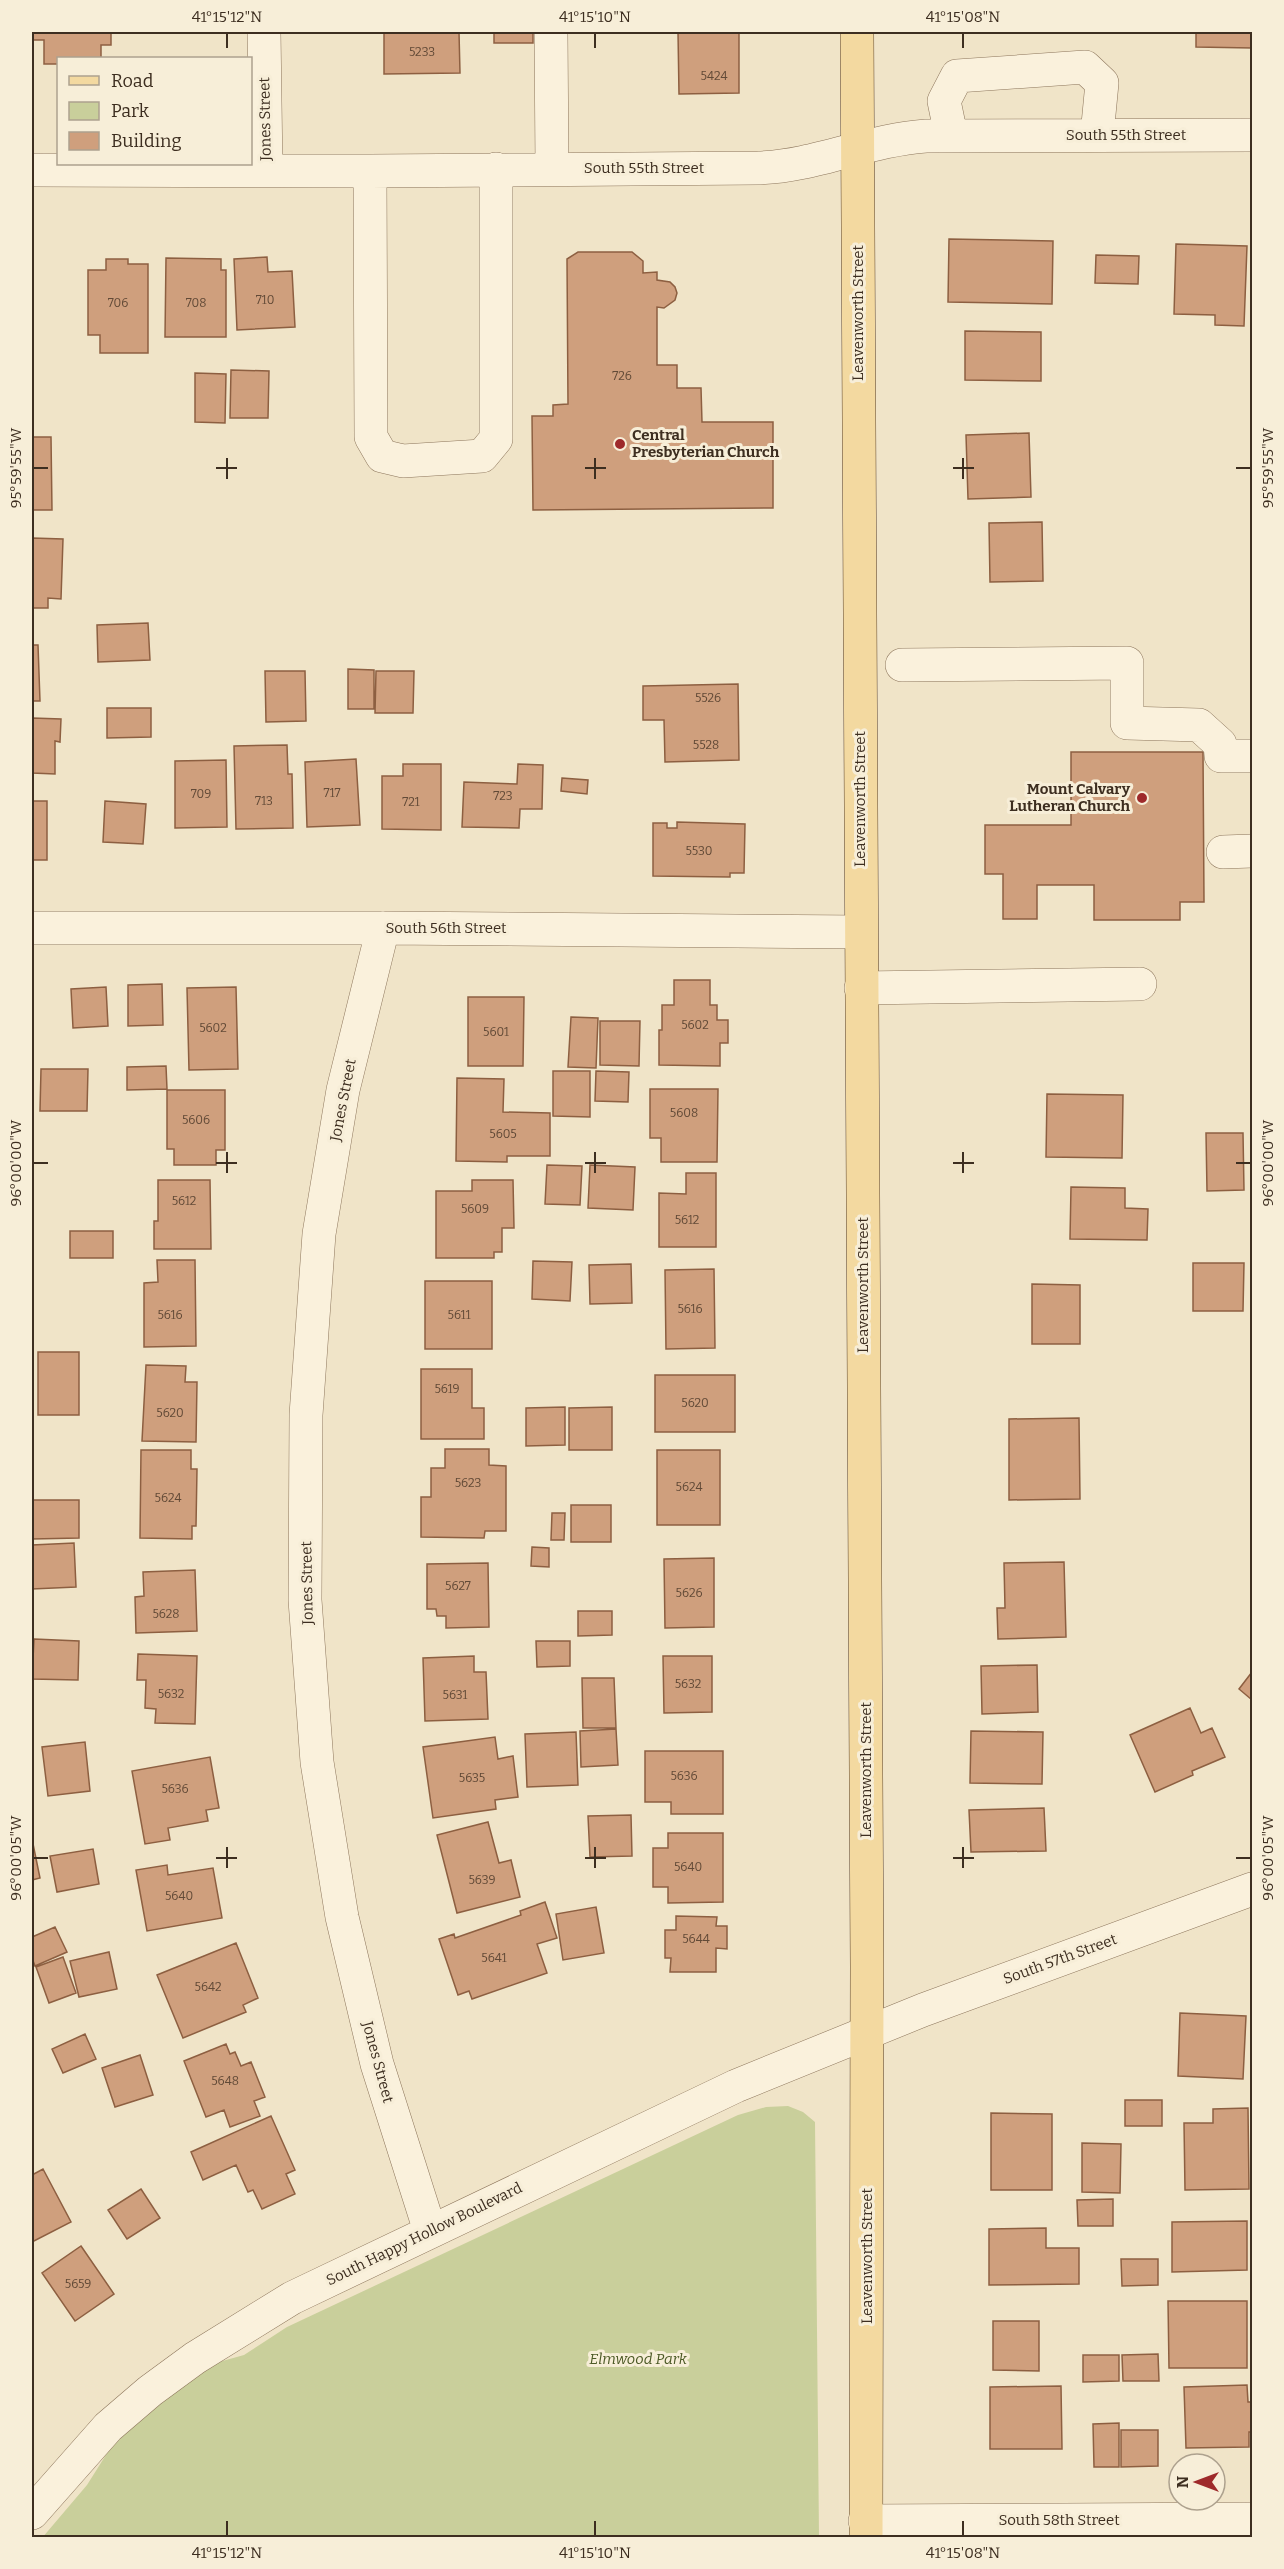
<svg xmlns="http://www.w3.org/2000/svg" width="1284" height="2569" font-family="Bitter,serif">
<rect width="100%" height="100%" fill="#f0e4c8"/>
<path fill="#c9cf9b" d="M788,2106L803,2112L815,2122L819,2537L42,2538L87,2485L111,2447L152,2410L190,2370L244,2355L287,2327L738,2115L766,2107Z"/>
<path fill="#cf9f7d" stroke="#8d5f41" stroke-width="1.5" d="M32,32H111V45H101V58H58V64H44V40H32Z
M384,32H459L460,73L384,74Z
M494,32H533V43H494Z
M678,32H739V93L679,94Z
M1196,32H1252V48L1196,47Z
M949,239L1053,241L1052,304L948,302Z
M1176,244L1247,246L1244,326L1215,325V315L1174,314Z
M578,252H632L643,261V273L657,272V280L670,282L675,287L677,293L675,300L664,308L657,307V365H677V388H701L702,422H773V508L533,510L532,416H553V405L568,404L567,259Z
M1096,255L1139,256L1138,284L1095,283Z
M267,257L268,272L292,271L295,327L237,330L234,259Z
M166,258L221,259V270H226V337H165Z
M106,259H128V264H148V353H100V335H88V270H106Z
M965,331L1041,332V381L965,380Z
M231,370L269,371L268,418H230Z
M195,373L226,374L225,423L195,422Z
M1029,433L1031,497L968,499L966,435Z
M32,437H51L52,510H32Z
M1042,522L1043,581L990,582L989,523Z
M32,538L63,539L61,599L48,598V608H32Z
M148,623L150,660L98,662L97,625Z
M32,645H38L40,701H32Z
M348,669L374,670V709H348Z
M265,671H305L306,721L266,722Z
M376,671H414L413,713H375Z
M738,684L739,760L665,762L664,720H643V686Z
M107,708H151V737L107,738Z
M32,718L61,719L60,742L55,741V774L32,773Z
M287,745L288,774H292L293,828L236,829L234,746Z
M1071,752H1203L1204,902H1180V920H1094V885H1037V919H1003V874H985V825H1071Z
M356,759L360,825L307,827L305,762Z
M226,760L227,827L175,828V761Z
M403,764H441V830L382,829V776H403Z
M518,764L543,765L542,809H520L519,828L462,827L464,782L517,784Z
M562,778L588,780L587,794L561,791Z
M32,801H47V860H32Z
M105,801L146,804L143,844L103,842Z
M677,822L745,824L744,873H730V877L653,876V823H667V828H677Z
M674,980H710V1005H717V1020H728V1043H720V1066L659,1065V1030H662V1005H674Z
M162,984L163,1025L128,1026V985Z
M106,987L108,1026L73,1028L71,989Z
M236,987L238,1069L189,1070L187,988Z
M468,997H524L523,1066H468Z
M571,1017L598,1018L596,1068L568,1067Z
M600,1021H640L639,1066L600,1065Z
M166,1066L167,1089L127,1090V1067Z
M41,1069H88L87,1111H40Z
M553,1071H590V1117L553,1116Z
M596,1071L629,1072L628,1102L595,1101Z
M457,1078L504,1079L503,1112L550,1113V1156H507V1162L456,1161Z
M650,1089H718L717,1162H661V1138H650Z
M167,1090H225V1150H216V1165H174V1149H167Z
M1047,1094L1123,1095L1122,1158L1046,1157Z
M1206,1133H1243L1244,1190L1207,1191Z
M547,1165L582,1166L580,1205L545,1204Z
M590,1165L635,1167L633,1210L588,1208Z
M686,1173H716V1247H659V1193L686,1194Z
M158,1180H210L211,1249H154V1221H158Z
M472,1180H513L514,1228H502V1252H494V1258H436V1191H472Z
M1071,1187L1125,1188V1208L1148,1209L1147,1240L1070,1239Z
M70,1231H113V1258H70Z
M157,1260H195L196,1346L144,1347V1283L158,1282Z
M533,1261L572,1262L570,1301L532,1299Z
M1193,1263H1244L1243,1311H1193Z
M631,1264L632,1303L590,1304L589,1265Z
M714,1269L715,1348L666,1349L665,1270Z
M425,1281H492V1349H425Z
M1032,1284L1080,1285V1344H1032Z
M38,1352H79V1415H38Z
M146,1365L186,1366L185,1382H197L196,1442L142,1441Z
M421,1369H472V1408H484V1439H421Z
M655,1375H735V1432H655Z
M565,1407V1445L526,1446V1408Z
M612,1407V1450H569V1408Z
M1079,1418L1080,1499L1009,1500V1419Z
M445,1449H489V1465L506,1466V1531H485L484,1538L421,1537V1497H431V1468H445Z
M141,1450H191V1469H197L196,1526H192V1539L140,1538Z
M657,1450H720V1525H657Z
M32,1500H79V1538L32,1539Z
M571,1505H611V1542H571Z
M552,1513H565L564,1540H551Z
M74,1543L76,1587L32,1589V1545Z
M532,1547L549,1548V1567L531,1566Z
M714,1558V1627L665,1628L664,1559Z
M1064,1562L1066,1637L998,1639L997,1608H1005L1004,1563Z
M488,1563L489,1627L446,1628V1616H437L436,1609H427V1564Z
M195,1570L197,1631L136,1633L135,1597L144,1596L143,1572Z
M578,1611H612V1635L578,1636Z
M34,1639L79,1641L78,1680L32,1679Z
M536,1641H570V1666L537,1667Z
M138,1654L197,1656L195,1724L155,1723L156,1709L145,1708L146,1680H137Z
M474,1656V1672H486L488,1719L425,1721L423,1658Z
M663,1656H712V1712L664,1713Z
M1037,1665L1038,1712L982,1714L981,1666Z
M1252,1672V1700L1239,1689Z
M582,1678H614L616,1728H583Z
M1190,1708L1201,1733L1212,1728L1225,1757L1192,1771L1193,1775L1155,1792L1130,1735Z
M616,1729L618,1765L581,1767L580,1731Z
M971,1731L1043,1732L1042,1784L970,1783Z
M576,1732L578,1785L527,1787L525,1734Z
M495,1737L498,1759L513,1756L518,1797L495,1800L496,1809L433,1818L423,1747Z
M85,1742L90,1791L48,1796L42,1747Z
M645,1751H723V1814H671V1802H645Z
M210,1757L219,1808L206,1810L208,1821L168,1828L170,1840L145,1844L132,1771Z
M1044,1808L1046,1851L971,1852L969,1810Z
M631,1815L632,1856L590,1857L588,1816Z
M488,1822L499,1863L511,1860L520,1897L457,1913L437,1835Z
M668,1833H723V1902L668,1903V1887H653V1848H668Z
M32,1839L40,1878L32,1880Z
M93,1849L99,1884L57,1892L50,1856Z
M167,1865L168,1875L213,1868L222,1918L147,1931L136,1870Z
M545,1902L557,1938L537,1944L547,1973L472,1999L469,1991L458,1995L439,1939L454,1934L455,1938L521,1915L520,1911Z
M596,1907L604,1953L563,1960L556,1914Z
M676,1916L717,1917L716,1926H727V1949L716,1948V1972H670L671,1958H665V1930H676Z
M55,1927L67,1952L35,1966L32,1958V1937Z
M236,1943L258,1998L243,2005L246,2012L183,2038L157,1975Z
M109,1952L117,1989L79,1997L70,1961Z
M63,1957L76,1993L49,2003L36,1967Z
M1180,2013L1246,2016L1243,2079L1178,2076Z
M85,2034L96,2059L63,2073L52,2049Z
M226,2044L230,2054L235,2052L241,2066L251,2062L265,2097L254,2101L260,2116L230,2127L224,2110L206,2117L184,2061Z
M140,2055L153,2095L115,2107L102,2068Z
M1125,2100H1162V2126H1125Z
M1248,2108L1249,2189L1185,2190L1184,2123H1213V2109Z
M991,2113L1052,2114V2190H991Z
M271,2116L295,2170L286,2174L295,2194L262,2209L253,2190L248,2192L236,2165L203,2180L191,2152Z
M1082,2143L1121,2144L1120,2193L1082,2192Z
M43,2169L71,2222L32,2242V2175Z
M141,2189L160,2218L127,2239L108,2210Z
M1113,2199V2226H1078L1077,2200Z
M1247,2221V2270L1172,2272V2222Z
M1046,2228V2248H1079V2284L989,2285V2229Z
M81,2246L114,2294L75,2321L42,2273Z
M1121,2259H1158V2285L1122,2286Z
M1168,2301H1247V2368H1169Z
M993,2321H1039V2371L993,2370Z
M1158,2354L1159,2381H1123L1122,2355Z
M1083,2355H1119V2381L1083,2382Z
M1247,2385L1248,2402H1252V2432H1249V2447L1186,2448L1184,2387Z
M1061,2386L1062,2449H990V2387Z
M1119,2423V2467H1094L1093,2424Z
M1121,2430H1158V2466L1121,2467Z"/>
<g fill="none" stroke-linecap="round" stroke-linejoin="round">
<g stroke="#8d765c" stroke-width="34">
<path id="minor" d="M264,32L266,170
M551,32L552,168
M951,135L944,101L957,76L1085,67L1102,83L1097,135
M32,170L370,171L758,168C816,166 869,140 926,136L1252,135
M370,171L371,437L382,456L403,461L482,456L496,439V169
M902,665L1127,663V723L1199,725L1220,744L1221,756H1252
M1223,852L1252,851
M32,928H383L860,932
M383,928L343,1090L319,1234L306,1415L305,1600L317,1762L342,1917L377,2064L430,2231
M861,988L1140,984
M32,2513L108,2427L150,2391L195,2358L292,2298L736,2086L923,2010L1252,1889
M865,2521L1252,2519"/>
</g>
<g stroke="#5b4430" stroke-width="34">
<path id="major" d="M857,32L867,1966L866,2538"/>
</g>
<use href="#minor" stroke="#faf1dc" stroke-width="33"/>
<use href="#major" stroke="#f3d9a0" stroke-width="33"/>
</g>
<path fill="none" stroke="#3d2e20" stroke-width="2" d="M227,33V48M595,33V48M963,33V48M227,458V479M595,458V479M963,458V479M33,468H48M216,468H237M585,468H606M953,468H974M1236,468H1251M227,1152V1173M595,1152V1173M963,1152V1173M33,1163H48M216,1163H237M585,1163H606M953,1163H974M1236,1163H1251M227,1847V1868M595,1847V1868M963,1847V1868M33,1858H48M216,1858H237M585,1858H606M953,1858H974M1236,1858H1251M227,2521V2536M595,2521V2536M963,2521V2536"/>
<g fill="#9e2a2b" stroke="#f7eed8" stroke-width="2">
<circle cx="620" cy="444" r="6"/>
<circle cx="1142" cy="798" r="6"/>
</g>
<g text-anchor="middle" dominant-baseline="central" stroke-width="6" stroke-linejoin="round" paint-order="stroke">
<g font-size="12" fill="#624a37">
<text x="422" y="52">5233</text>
<text x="714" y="76">5424</text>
<text x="265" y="300">710</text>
<text x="118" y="303">706</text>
<text x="196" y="303">708</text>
<text x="622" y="376">726</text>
<text x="708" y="698">5526</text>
<text x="706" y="745">5528</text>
<text x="332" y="793">717</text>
<text x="201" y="794">709</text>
<text x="503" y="796">723</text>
<text x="264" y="801">713</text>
<text x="411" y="802">721</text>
<text x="699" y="851">5530</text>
<text x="695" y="1025">5602</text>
<text x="213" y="1028">5602</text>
<text x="496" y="1032">5601</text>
<text x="684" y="1113">5608</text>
<text x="196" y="1120">5606</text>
<text x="503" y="1134">5605</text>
<text x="184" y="1201">5612</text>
<text x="475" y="1209">5609</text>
<text x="687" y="1220">5612</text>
<text x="690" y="1309">5616</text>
<text x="170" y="1315">5616</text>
<text x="459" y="1315">5611</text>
<text x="447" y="1389">5619</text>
<text x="695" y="1403">5620</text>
<text x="170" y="1413">5620</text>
<text x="468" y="1483">5623</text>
<text x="689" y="1487">5624</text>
<text x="168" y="1498">5624</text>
<text x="458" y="1586">5627</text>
<text x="689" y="1593">5626</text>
<text x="166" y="1614">5628</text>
<text x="688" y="1684">5632</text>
<text x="171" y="1694">5632</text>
<text x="455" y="1695">5631</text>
<text x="684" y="1776">5636</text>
<text x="472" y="1778">5635</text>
<text x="175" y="1789">5636</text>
<text x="688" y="1867">5640</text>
<text x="482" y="1880">5639</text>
<text x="179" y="1896">5640</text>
<text x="696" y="1939">5644</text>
<text x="494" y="1958">5641</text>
<text x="208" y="1987">5642</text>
<text x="225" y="2081">5648</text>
<text x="78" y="2284">5659</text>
</g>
<g font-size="15" fill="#3d2e20" stroke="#f7eed8">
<text transform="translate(265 119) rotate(-91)">Jones Street</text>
<text x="1126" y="135">South 55th Street</text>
<text x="644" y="168">South 55th Street</text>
<text transform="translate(858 313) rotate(-90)">Leavenworth Street</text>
<text transform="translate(860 799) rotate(-90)">Leavenworth Street</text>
<text x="446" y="928">South 56th Street</text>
<text transform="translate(343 1100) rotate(-79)">Jones Street</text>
<text transform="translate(863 1285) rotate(-90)">Leavenworth Street</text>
<text transform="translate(307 1583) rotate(-91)">Jones Street</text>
<text transform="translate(866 1770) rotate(-90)">Leavenworth Street</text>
<text transform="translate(1060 1959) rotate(-20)">South 57th Street</text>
<text transform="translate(378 2062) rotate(75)">Jones Street</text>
<text transform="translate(424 2234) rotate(-26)">South Happy Hollow Boulevard</text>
<text transform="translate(867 2256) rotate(-90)">Leavenworth Street</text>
<text x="1059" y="2520">South 58th Street</text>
</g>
<g font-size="15" font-weight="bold" fill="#3d2e20" stroke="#f7eed8" text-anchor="start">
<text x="632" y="435">Central<tspan x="632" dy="17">Presbyterian Church</tspan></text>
<text x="1130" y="789" text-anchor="end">Mount Calvary<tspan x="1130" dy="17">Lutheran Church</tspan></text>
</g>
<g font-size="15" font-style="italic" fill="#4d5a26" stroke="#f7eed8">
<text x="638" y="2359">Elmwood Park</text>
</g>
</g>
<rect width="1284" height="2569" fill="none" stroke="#f7eed8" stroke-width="66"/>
<rect x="57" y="57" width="195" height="108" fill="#f7eed8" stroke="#ada18e" stroke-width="1.5"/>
<rect x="69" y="76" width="30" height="9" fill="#f3d9a0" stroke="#ada18e" stroke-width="1.5"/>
<text x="111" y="87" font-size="18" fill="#3d2e20">Road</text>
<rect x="69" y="102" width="30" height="18" fill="#c9cf9b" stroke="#ada18e" stroke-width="1.5"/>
<text x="111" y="117" font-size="18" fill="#3d2e20">Park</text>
<rect x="69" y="132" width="30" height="18" fill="#cf9f7d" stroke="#ada18e" stroke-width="1.5"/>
<text x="111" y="147" font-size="18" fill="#3d2e20">Building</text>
<g transform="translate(1197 2482) rotate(270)"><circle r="28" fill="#f7eed8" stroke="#ada18e" stroke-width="1.5"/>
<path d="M0-4.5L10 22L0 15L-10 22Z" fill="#9e2a2b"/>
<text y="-9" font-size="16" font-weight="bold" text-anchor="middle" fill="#3d2e20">N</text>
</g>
<rect x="33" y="33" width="1218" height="2503" fill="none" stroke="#3d2e20" stroke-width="2"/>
<g font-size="15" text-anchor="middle" fill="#3d2e20">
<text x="227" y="22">41°15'12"N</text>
<text x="595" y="22">41°15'10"N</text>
<text x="963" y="22">41°15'08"N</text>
<text transform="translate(1268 468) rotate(-90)" y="5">95°59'55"W</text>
<text transform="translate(16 468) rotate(-90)" y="5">95°59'55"W</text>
<text transform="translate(1268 1163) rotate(-90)" y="5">96°00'00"W</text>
<text transform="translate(16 1163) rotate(-90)" y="5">96°00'00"W</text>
<text transform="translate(16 1858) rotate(-90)" y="5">96°00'05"W</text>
<text transform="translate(1268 1858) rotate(-90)" y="5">96°00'05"W</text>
<text x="227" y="2558">41°15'12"N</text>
<text x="595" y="2558">41°15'10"N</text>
<text x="963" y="2558">41°15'08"N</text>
</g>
</svg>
